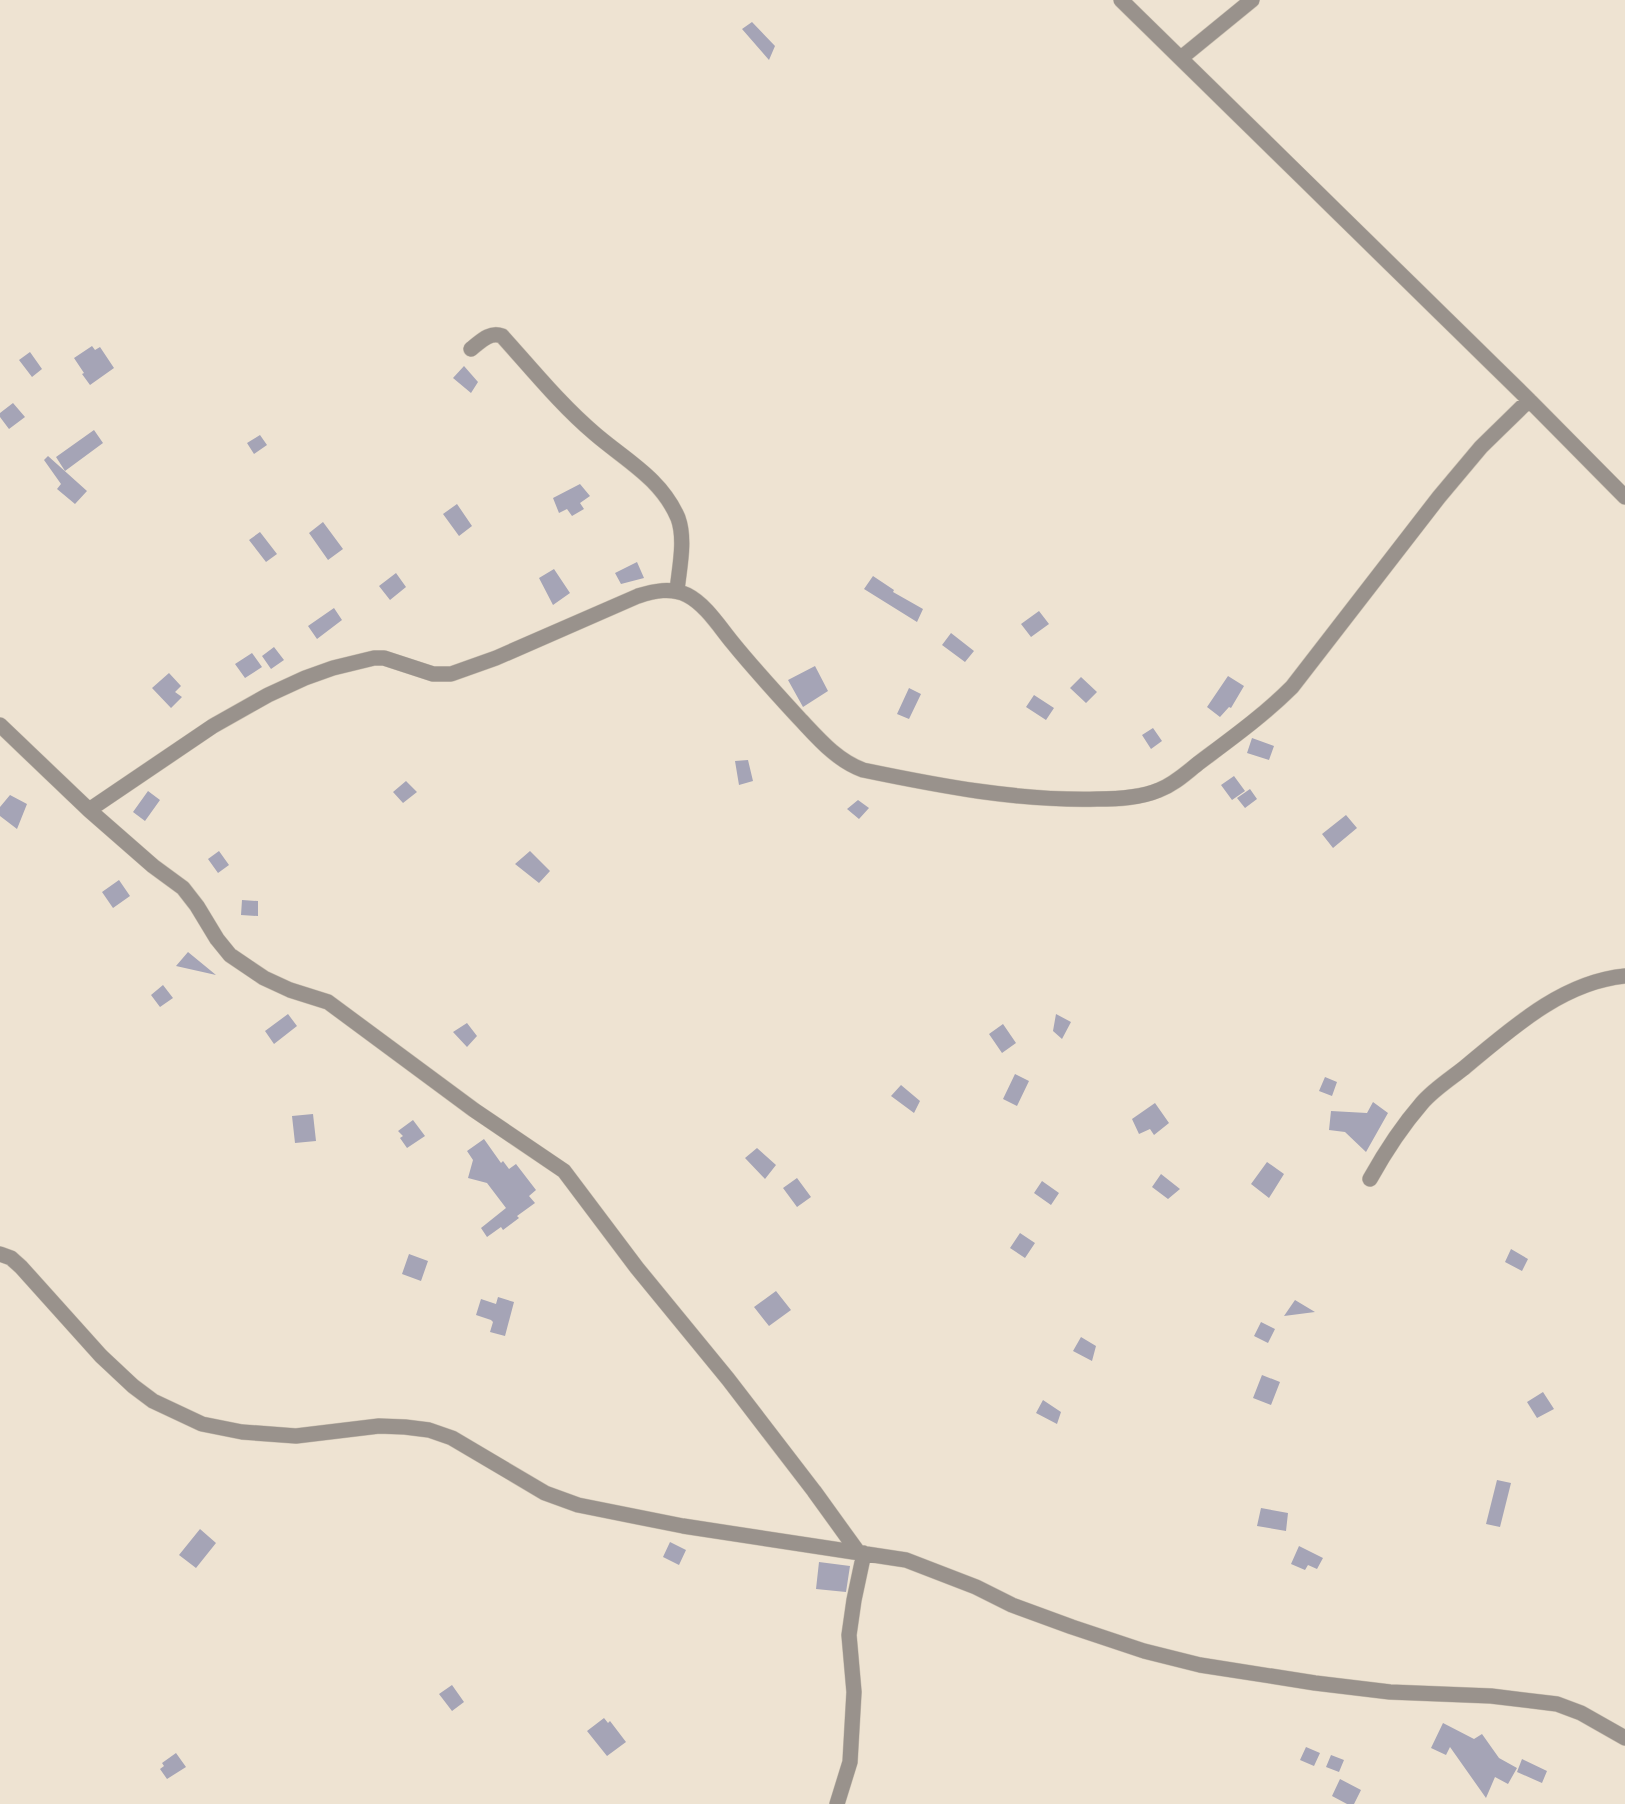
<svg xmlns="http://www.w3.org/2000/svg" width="1625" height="1804" font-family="'Noto Serif',serif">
<rect width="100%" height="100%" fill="#eee3d2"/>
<path fill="#a5a4b6" d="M752,22L775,46L769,60L742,29Z
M92,346L95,350L100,347L114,368L90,385L82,374L84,373L74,358Z
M30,352L42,369L32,377L19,360Z
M464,366L478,382L471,393L453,378Z
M13,403L25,417L9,429L0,417V413Z
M94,430L103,443L65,471L56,457Z
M260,435L267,445L254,454L247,443Z
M48,456L87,491L75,504L57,489L61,484L44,460Z
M580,484L590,496L580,503L584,509L572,516L567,509L559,513L553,498Z
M457,504L472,526L459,536L443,514Z
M323,522L343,549L328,560L309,533Z
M260,532L277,554L266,562L249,540Z
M637,562L644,578L621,584L615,573Z
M554,569L570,593L553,605L539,578Z
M396,573L406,587L390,600L379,586Z
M873,576L894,590L893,592L923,609L917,622L864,589Z
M334,608L342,620L317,639L308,626Z
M1039,611L1049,624L1031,637L1021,624Z
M951,633L974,651L965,662L942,645Z
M274,647L284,660L271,669L262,656Z
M252,653L262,667L245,678L235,664Z
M815,666L828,691L803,707L788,680Z
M169,673L181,686L175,692L182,697L171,708L152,688Z
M1228,676L1244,686L1231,708L1229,707L1220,717L1207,707Z
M1081,677L1097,692L1086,703L1070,688Z
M909,688L921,694L909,719L897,714Z
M1034,695L1054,708L1046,720L1026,707Z
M1153,728L1162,741L1151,749L1142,735Z
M1252,738L1274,746L1269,760L1247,753Z
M748,760L753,781L739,785L735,761Z
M1234,776L1245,791L1232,800L1221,785Z
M406,781L417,792L403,803L393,792Z
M1250,789L1257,799L1245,808L1237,798Z
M148,791L160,800L145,821L133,812Z
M10,795L27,804L17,829L0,816V807Z
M858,800L869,808L859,819L847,809Z
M1346,815L1357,828L1333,848L1322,834Z
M219,851L229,865L218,873L208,859Z
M530,851L550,871L539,883L515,864Z
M119,880L130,896L113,908L102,892Z
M242,900L258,901V916L241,915Z
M188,952L216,975L176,966Z
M163,985L173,998L160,1007L151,995Z
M288,1014L297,1026L274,1044L265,1031Z
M1056,1014L1071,1022L1062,1039L1053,1031Z
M467,1023L477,1036L467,1047L453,1032Z
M1003,1024L1016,1043L1002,1053L989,1034Z
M1015,1074L1029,1081L1017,1106L1003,1099Z
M1325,1077L1337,1082L1332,1096L1319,1091Z
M901,1085L920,1101L914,1113L891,1096Z
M1373,1102L1388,1113L1366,1152L1345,1132L1329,1130L1331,1111L1367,1113Z
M1155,1103L1169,1123L1154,1135L1150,1129L1139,1134L1132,1119Z
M313,1114L316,1141L295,1143L292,1116Z
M413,1120L425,1136L407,1148L400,1138L403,1136L398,1131Z
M484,1139L501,1163L503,1161L509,1169L516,1164L536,1190L529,1196L535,1203L517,1216L519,1218L503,1230L501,1227L487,1237L481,1228L506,1208L487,1183L468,1178L473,1160L467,1151Z
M757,1148L776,1165L765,1179L745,1158Z
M1267,1162L1284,1174L1269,1198L1251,1184Z
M1161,1174L1180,1189L1168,1199L1152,1187Z
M797,1178L811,1197L797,1207L783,1188Z
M1042,1181L1059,1193L1051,1205L1034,1193Z
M1020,1233L1035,1243L1025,1258L1010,1248Z
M1511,1249L1528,1259L1522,1271L1505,1262Z
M409,1254L428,1261L421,1281L402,1274Z
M776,1291L791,1310L769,1326L754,1307Z
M498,1297L514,1302L505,1336L490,1332L493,1322L491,1320L476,1315L481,1299L496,1304Z
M1295,1300L1315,1312L1284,1316Z
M1261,1322L1275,1329L1268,1343L1254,1336Z
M1081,1337L1096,1346L1092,1361L1073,1351Z
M1262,1375L1280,1382L1271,1405L1253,1398Z
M1543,1392L1554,1409L1537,1418L1527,1402Z
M1043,1400L1061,1412L1057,1424L1036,1413Z
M1497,1480L1511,1483L1500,1527L1486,1524Z
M1261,1508L1288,1513L1286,1531L1257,1526Z
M200,1529L216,1543L196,1568L179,1555Z
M670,1542L686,1550L679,1565L663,1557Z
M1299,1546L1323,1558L1317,1569L1308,1565L1305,1570L1291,1564Z
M819,1562L850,1566L846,1592L816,1589Z
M452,1685L464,1702L452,1711L439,1694Z
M604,1718L608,1723L610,1721L626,1742L607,1756L587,1731Z
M1443,1723L1474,1739L1482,1734L1499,1758L1517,1768L1508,1784L1495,1777L1486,1798L1450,1747L1446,1755L1431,1748Z
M1306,1747L1320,1753L1314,1766L1300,1760Z
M176,1753L186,1767L167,1779L160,1769L164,1766L162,1763Z
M1331,1755L1344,1760L1339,1772L1326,1767Z
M1522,1759L1547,1771L1542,1783L1517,1772Z
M1340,1779L1361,1790L1354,1804H1347L1332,1796Z"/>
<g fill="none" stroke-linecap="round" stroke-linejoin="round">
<g stroke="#cbc1b2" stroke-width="16">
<path id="street" d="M1121,0L1529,400L1625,497
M1181,58L1252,0
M471,349C480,342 490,331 502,336C532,369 560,404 594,433C625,460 661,478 678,518C686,540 679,569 677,591
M0,725L89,810L153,866L183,888L197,906L217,939L230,955L264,978L290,990L328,1002L474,1110L564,1171L637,1268L728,1379L814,1491L858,1552
M89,810L213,726L268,695L305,678L333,668L374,658H384L433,674H451L496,658L638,596C654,591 671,587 687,595C705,604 719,626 732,642C753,668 776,693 799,718C818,738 836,760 863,770C940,786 1018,801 1097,799C1118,799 1140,798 1159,790C1175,784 1187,772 1200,762C1232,738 1264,715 1292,687L1439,497L1481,447L1529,400
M1370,1179C1385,1152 1402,1126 1422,1103C1433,1090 1450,1079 1464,1068C1511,1029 1562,982 1625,976
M0,1254L11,1258L21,1267L101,1356L133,1386L153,1401L202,1424L242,1432L296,1436L379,1426L405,1427L429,1430L452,1438L545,1493L578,1505L683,1526L906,1560L976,1587L1012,1605L1072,1627L1144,1651L1200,1665L1315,1683L1390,1692L1491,1696L1557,1704L1581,1713L1625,1738
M837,1804L850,1762L854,1692L849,1635L854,1600L864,1553"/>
</g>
<use href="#street" stroke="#99928c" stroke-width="15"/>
</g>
</svg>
